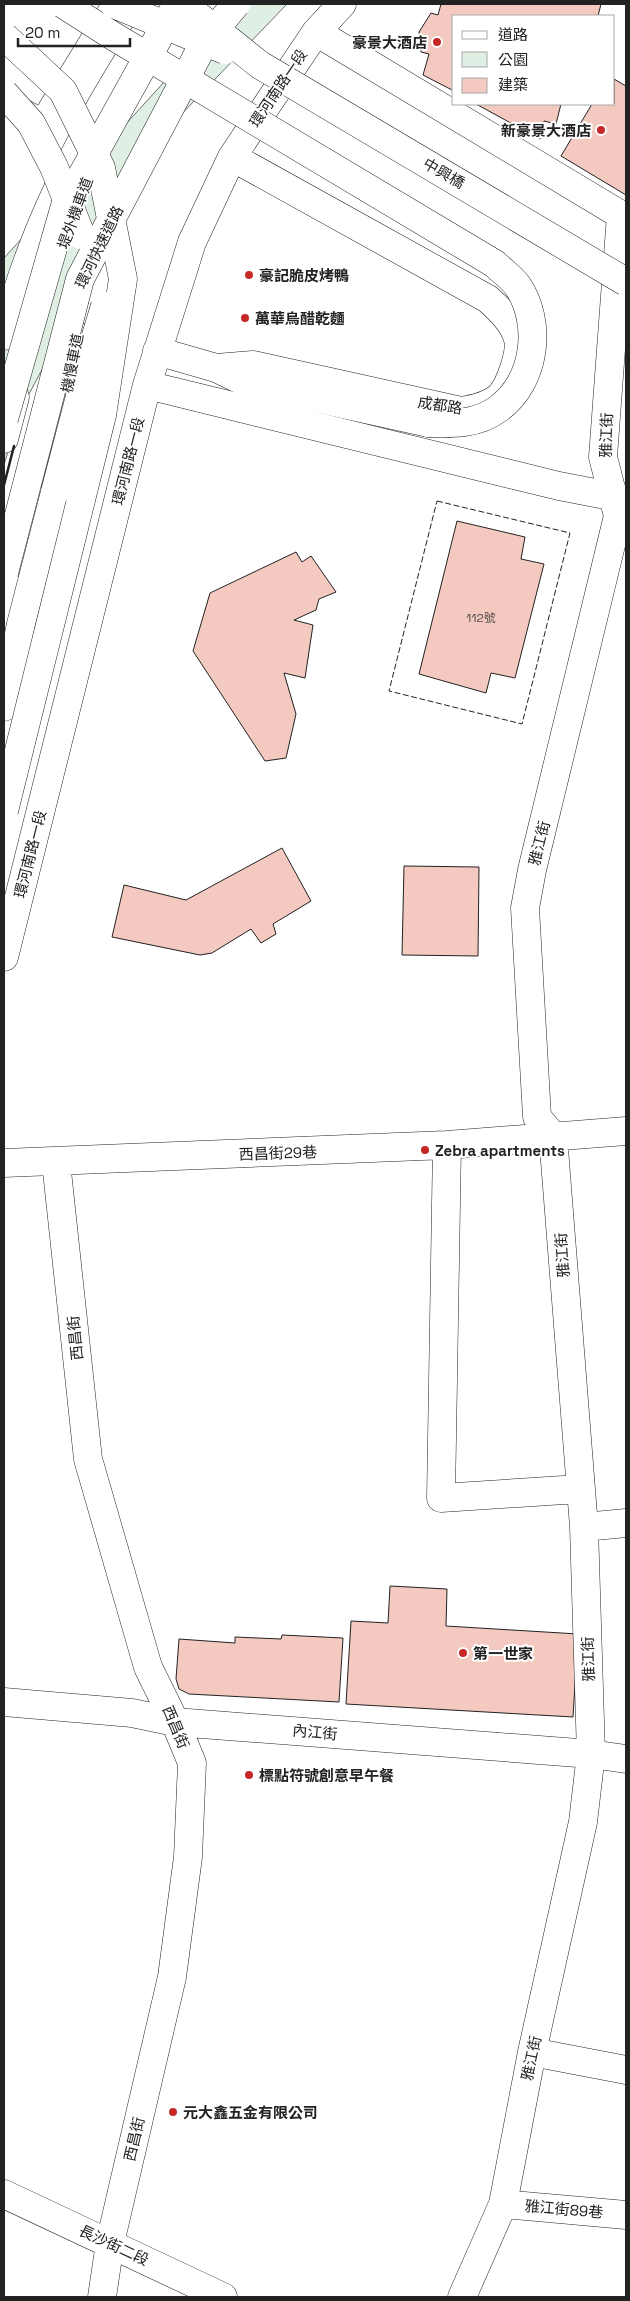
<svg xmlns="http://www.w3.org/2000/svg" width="630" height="2301" font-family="'Space Grotesk','Noto Sans TC',sans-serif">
<rect width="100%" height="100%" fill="#fff"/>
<path fill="#e0efe3" stroke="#6f6f6f" d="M235,4H287L173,123L20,411L4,465V258Z"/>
<path fill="#fff" stroke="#6f6f6f" d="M4,4H100L38,105L4,87Z"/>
<path fill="#f3c9c0" stroke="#222" d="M441,4H601L598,16H454V91L423,75L429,54L421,52L419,32L431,13L438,15Z
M614,79L626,86V195L561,156L592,104H614Z
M476,104H561L556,124L544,121L540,139Z
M457,521L525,537L521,559L544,564L515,678L491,673L486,693L419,674Z
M296,552L302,562L311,556L336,592L319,599L316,610L294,620L313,625L305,678L284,673L296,714L286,758L265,761L193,651L210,593Z
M282,848L311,901L273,924L276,934L261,943L251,929L212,953L200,955L112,937L124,885L186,900Z
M404,866L479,867L478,956L402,955Z
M390,1586L447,1589L446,1626L578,1634L573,1717L346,1704L351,1621L388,1623Z
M282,1635L343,1638L339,1702L189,1694L179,1689L176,1679L179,1639L235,1643V1637L281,1639Z"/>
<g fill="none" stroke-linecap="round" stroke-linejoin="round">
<g stroke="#222" stroke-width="29">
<path id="minor" d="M316,32L626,218
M4,336C11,312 18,287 27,263C60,171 111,85 164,4
M157,351L216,368L253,365L461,411C474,409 489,406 500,396C509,387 522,352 518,339C514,323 500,310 488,299L232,157
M147,385L559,486L626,499
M4,439L15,397
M53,448L77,336
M4,957L147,385L192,242L232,157L316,32L342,4
M447,1145L441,1498L579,1489
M56,1162L88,1459L148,1667L175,1722L192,1763L188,1857L172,1977L110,2243L102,2297
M4,1163L447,1145L626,1131
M584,1527L626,1523
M4,1702L132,1713L175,1722L591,1754L626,1759
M532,2052L626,2070
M4,2194L223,2297
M503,2204L626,2215
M462,2297L503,2204L532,2052L583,1822L591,1754L584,1527L553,1136L537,1117L525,908L532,870L618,516L603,457L621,215"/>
</g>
<g stroke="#222" stroke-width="29">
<path id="major" d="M216,368L247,383L429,423"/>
</g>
<g stroke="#222" stroke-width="29">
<path id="highway" d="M4,707L21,624L55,492"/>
</g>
<use href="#minor" stroke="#fff" stroke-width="28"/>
<use href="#major" stroke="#fff" stroke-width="28"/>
<use href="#highway" stroke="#fff" stroke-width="28"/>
<g stroke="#222" stroke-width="29" stroke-linecap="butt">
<path id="minor-bridge" d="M4,93L31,123L54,167L81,235"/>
</g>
<g stroke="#222" stroke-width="29" stroke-linecap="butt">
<path id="major-bridge" d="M63,4L113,36L495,264C502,271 512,278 517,285C543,322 536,382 498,409C478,424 453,424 429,423
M114,4L225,50
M183,4L260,65L626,282"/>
</g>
<g stroke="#222" stroke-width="29" stroke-linecap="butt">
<path id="highway-bridge" d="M4,36L63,91L101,168L123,279L102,415L4,811
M4,419L65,206L177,4
M55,492L95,339L105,306
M4,573L80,279L205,41L236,4"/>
</g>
<use href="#minor-bridge" stroke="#fff" stroke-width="28"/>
<use href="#major-bridge" stroke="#fff" stroke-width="28"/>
<use href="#highway-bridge" stroke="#fff" stroke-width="28"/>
<path stroke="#222" stroke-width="1" stroke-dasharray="6 2.5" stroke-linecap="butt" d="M437,501L570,533L522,724L389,691Z"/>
<path stroke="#222" stroke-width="2.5" d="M4,485L14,446"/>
</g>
<g fill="#c62828" stroke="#fff" stroke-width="2">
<circle cx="437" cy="42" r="5"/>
<circle cx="601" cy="130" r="5"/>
<circle cx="249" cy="275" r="5"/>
<circle cx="245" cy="318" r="5"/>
<circle cx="425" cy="1150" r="5"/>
<circle cx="463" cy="1653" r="5"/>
<circle cx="249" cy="1775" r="5"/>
<circle cx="173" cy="2112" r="5"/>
</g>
<g text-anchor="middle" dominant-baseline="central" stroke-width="4" stroke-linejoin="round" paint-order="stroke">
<g font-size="12" fill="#564c4a">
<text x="481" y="618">112號</text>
</g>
<g font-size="15" font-weight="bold" fill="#222" stroke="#fff" text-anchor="start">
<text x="427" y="42" text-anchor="end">豪景大酒店</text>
<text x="591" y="130" text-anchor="end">新豪景大酒店</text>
<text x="259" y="275">豪記脆皮烤鴨</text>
<text x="255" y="318">萬華烏醋乾麵</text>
<text x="435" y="1150">Zebra apartments</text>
<text x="473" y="1653">第一世家</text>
<text x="259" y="1775">標點符號創意早午餐</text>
<text x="183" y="2112">元大鑫五金有限公司</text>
</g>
<g font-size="15" fill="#222" stroke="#fff">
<text transform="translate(278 88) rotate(-56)">環河南路一段</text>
<text transform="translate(444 173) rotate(30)">中興橋</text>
<text transform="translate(75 213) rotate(-70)">堤外機車道</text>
<text transform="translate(99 247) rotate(-64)">環河快速道路</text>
<text transform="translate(72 363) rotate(-79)">機慢車道</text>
<text transform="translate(440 405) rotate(9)">成都路</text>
<text transform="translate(606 435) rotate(-88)">雅江街</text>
<text transform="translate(128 461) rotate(-76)">環河南路一段</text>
<text transform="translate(539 843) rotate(-76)">雅江街</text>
<text transform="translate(30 854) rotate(-76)">環河南路一段</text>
<text transform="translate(278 1153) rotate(-2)">西昌街29巷</text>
<text transform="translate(562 1255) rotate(-94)">雅江街</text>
<text transform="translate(75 1338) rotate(-96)">西昌街</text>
<text transform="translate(588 1659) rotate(-92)">雅江街</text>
<text transform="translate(176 1727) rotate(67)">西昌街</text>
<text transform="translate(315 1732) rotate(5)">內江街</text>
<text transform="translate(531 2058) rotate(-78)">雅江街</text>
<text transform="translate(134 2139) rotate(-77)">西昌街</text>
<text transform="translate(564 2209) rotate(5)">雅江街89巷</text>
<text transform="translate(114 2245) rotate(25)">長沙街二段</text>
</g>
</g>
<rect width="630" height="2301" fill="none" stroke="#222222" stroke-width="10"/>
<rect x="452" y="15" width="162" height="90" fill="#ffffff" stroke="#a7a7a7"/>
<rect x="462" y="31" width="25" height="8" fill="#ffffff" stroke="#a7a7a7"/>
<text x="498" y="40" font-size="15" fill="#222222">道路</text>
<rect x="462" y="52" width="25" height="15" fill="#e0efe3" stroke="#a7a7a7"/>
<text x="498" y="65" font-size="15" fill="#222222">公園</text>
<rect x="462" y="78" width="25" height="15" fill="#f3c9c0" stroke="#a7a7a7"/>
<text x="498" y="90" font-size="15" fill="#222222">建築</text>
<path d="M18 38v8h112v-8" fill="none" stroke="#222222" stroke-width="2.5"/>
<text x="25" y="38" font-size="15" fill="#222222" stroke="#ffffff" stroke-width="4" paint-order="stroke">20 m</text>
</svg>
